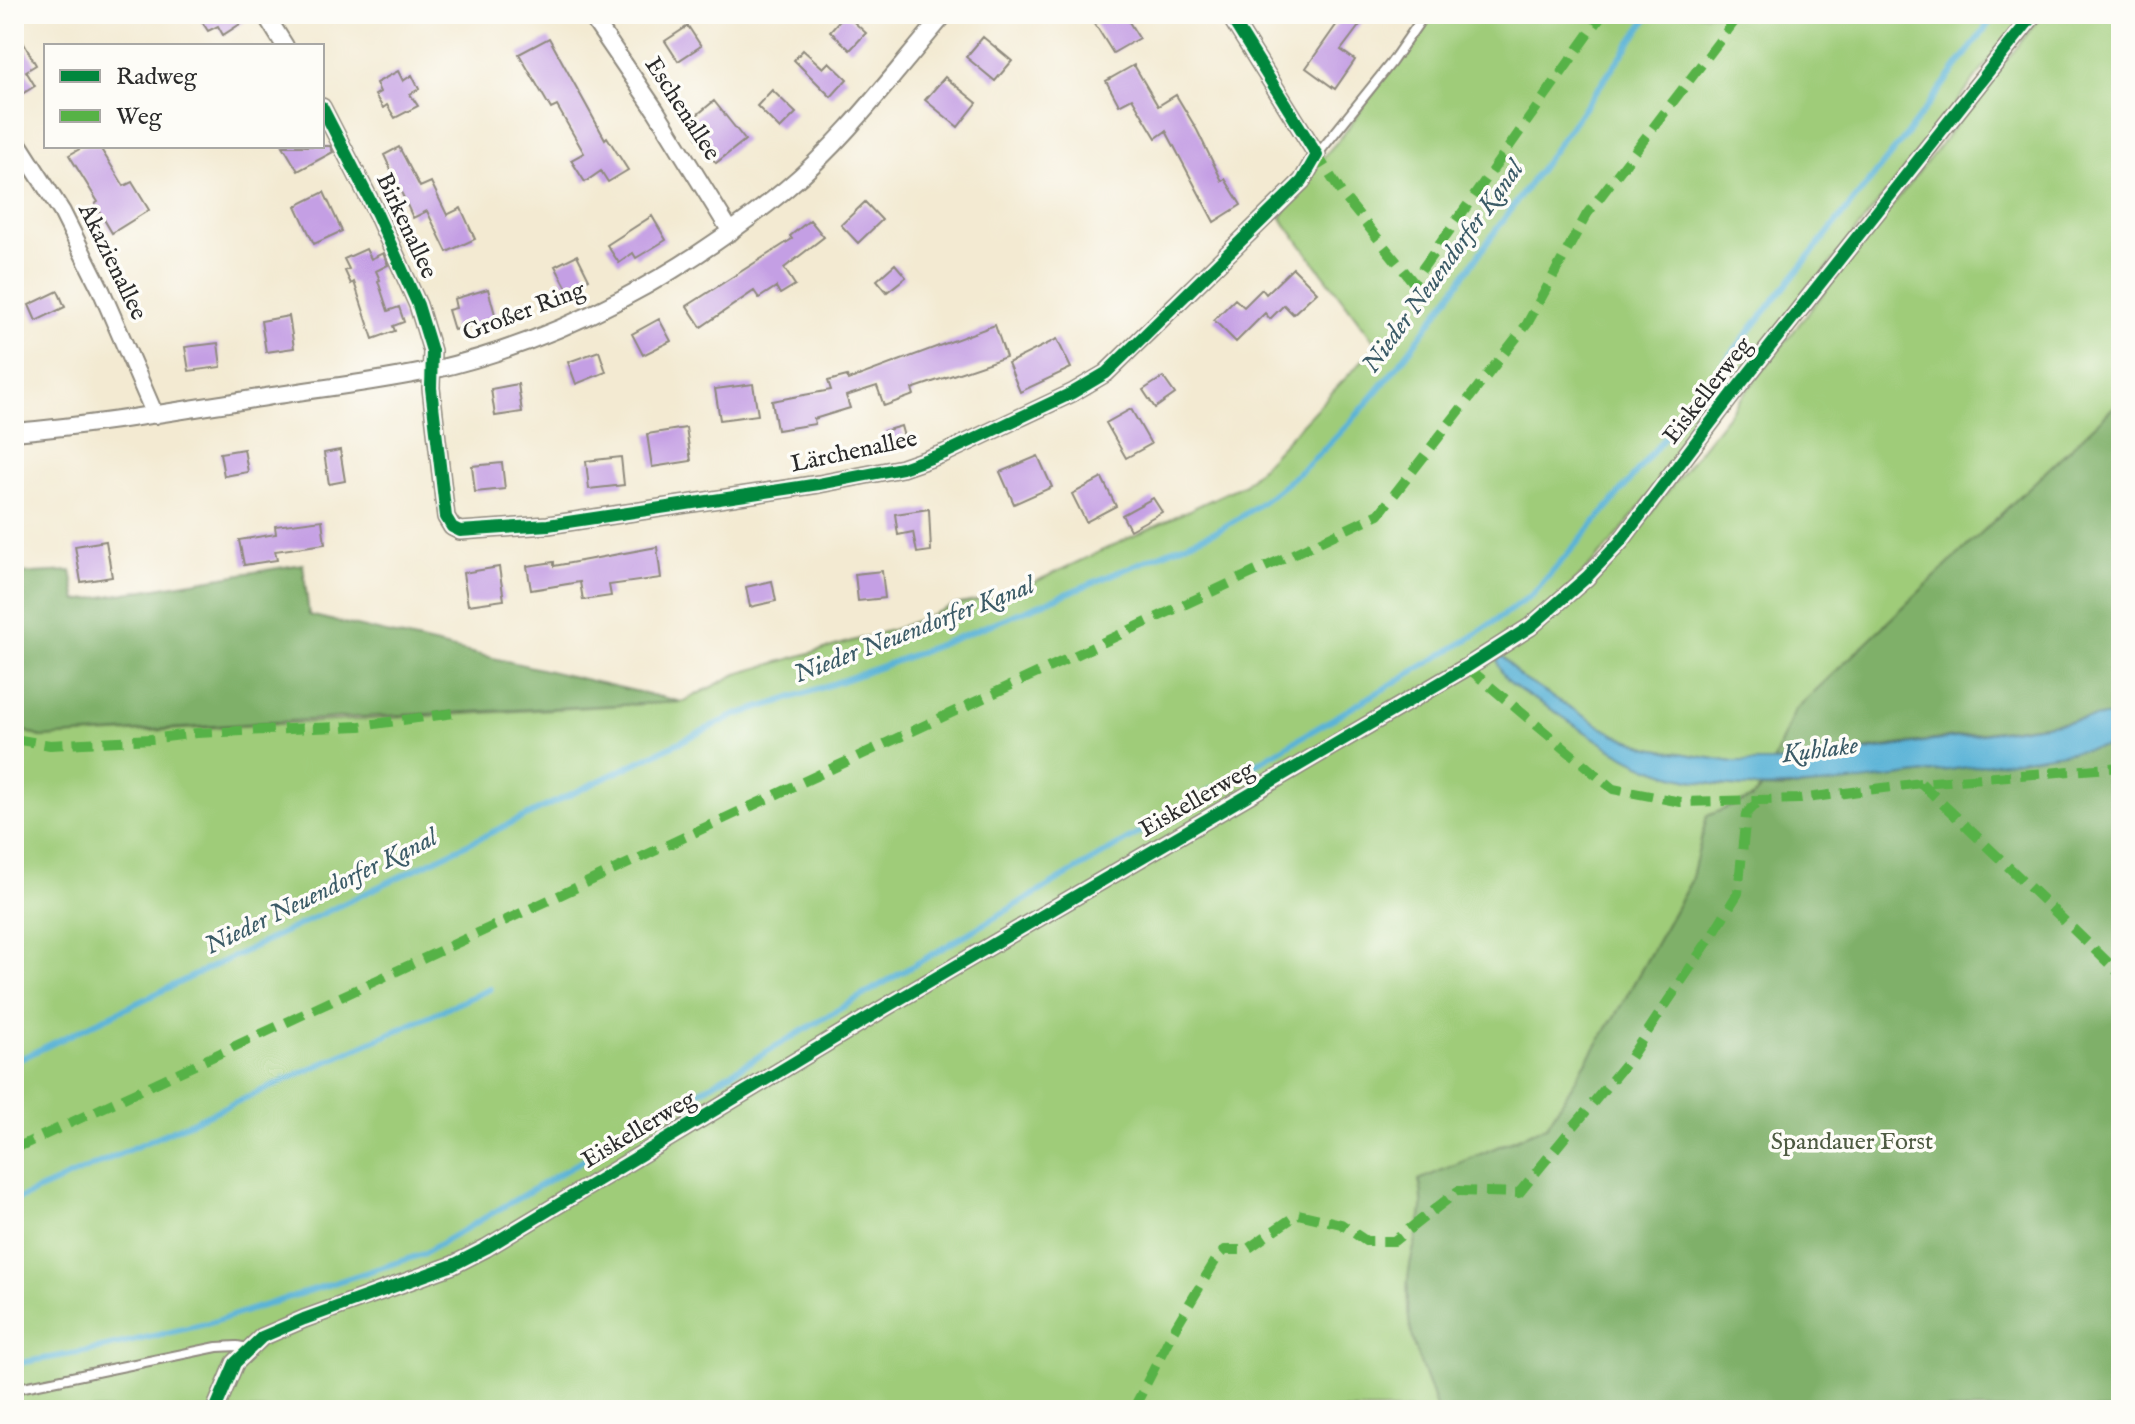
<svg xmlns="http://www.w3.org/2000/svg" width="2135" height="1424" font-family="'IM FELL English',serif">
<rect width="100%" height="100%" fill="#fdfcf7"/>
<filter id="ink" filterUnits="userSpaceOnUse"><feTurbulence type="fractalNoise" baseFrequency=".0125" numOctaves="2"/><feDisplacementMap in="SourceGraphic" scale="16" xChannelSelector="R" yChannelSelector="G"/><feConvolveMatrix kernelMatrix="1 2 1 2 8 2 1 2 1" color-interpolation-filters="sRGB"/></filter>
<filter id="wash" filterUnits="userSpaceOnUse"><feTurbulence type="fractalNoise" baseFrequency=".006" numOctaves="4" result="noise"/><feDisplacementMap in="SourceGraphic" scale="32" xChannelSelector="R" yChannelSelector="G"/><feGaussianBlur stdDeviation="1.8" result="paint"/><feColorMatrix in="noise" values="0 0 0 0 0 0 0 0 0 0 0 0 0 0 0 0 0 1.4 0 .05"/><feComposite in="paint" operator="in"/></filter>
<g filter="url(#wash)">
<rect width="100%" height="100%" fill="#f3ead2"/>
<path fill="#9fcc79" stroke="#657c52" stroke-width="2" d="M1431,14H2026L1613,541L1516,644L1579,598L1624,547L2043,14H2121V400L1795,710L1773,762H1733L1650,748L1614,734L1520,677L1502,656L1521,690L1623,755L1671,774L1717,785L1762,788L1751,799L1707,816L1691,881L1625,999L1547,1126L1419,1180C1429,1213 1413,1240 1409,1272C1401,1323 1422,1363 1437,1410H14V727L41,737L682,702L737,674L898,628L955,605L1009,594L1245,484L1377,345L1281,218L1302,181L1342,136Z"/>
<path fill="#7fb069" stroke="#556e4a" stroke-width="2" d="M2121,400V714L1773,762L1795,710Z
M303,564L309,615L682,702L339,718L41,737L14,727V574L71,571L77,601Z
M2121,744V1410H1437C1426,1374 1408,1341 1408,1303C1408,1293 1407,1281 1409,1272C1413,1240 1429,1213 1419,1180L1547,1126L1625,999L1691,881L1707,816L1751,799L1762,788L1780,789L1912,775Z"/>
<path fill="#5ab3d7" stroke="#426f81" stroke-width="2" d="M1502,656L1520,677L1614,734L1650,748L1733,762H1779L1809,759L2121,714V744C2037,757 1953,771 1869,780C1793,788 1720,796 1647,767C1614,753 1584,731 1554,711C1535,698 1500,685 1497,660Z"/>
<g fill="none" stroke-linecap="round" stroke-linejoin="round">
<path stroke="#5ab3d7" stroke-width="6" d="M14,1062L736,715C902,666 1059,596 1219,530C1340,461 1415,344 1494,233C1546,160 1600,88 1650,14
M14,1201L490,989
M14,1364L89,1351L210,1323L423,1254L1472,637L1533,594L1616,498L1900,143L1996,14"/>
</g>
<g id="blocks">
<path fill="#c49fe4" d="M197,14H254V15L223,35L218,26L208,31Z
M845,14L866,33L850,50L830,31Z
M1113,14H1124L1139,38L1113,53L1095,24Z
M1344,14H1368L1341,50L1355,60L1335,89L1306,68Z
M14,26L36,65L26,71L35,86L14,99Z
M688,26L701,46L678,61L665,41Z
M983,37L1012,61L995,81L966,57Z
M549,38L605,139L607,137L628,170L608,182L601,171L585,182L571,160L584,153L557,106L551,109L519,54Z
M803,50L823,68L829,62L847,79L831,97L794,60Z
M1134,65L1158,106L1176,95L1197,130L1222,181L1225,179L1241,205L1214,222L1166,131L1156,138L1132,98L1119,105L1106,81Z
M398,71L403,81L412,75L419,89L410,94L418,106L395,118L387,105L383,108L375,95L380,92L376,83Z
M945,77L977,103L958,127L925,100Z
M772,90L796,113L780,129L757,106Z
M714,101L745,140L716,163L696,137L703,132L692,119Z
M85,146H99L124,186L132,182L149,210L112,233L95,204L98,202L69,155Z
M283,146H330L333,152L298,171Z
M399,147L420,187L431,182L447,215L461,208L475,239L447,252L427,211L413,218L384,155Z
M324,192L342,231L314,244L296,206Z
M865,202L882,220L858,243L841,225Z
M652,216L666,240L636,258L633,253L619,263L607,245Z
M810,220L824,237L784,268L795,285L780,294L776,287L759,298L754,291L701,327L687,306L792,239L790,236Z
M366,249L371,259L383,253L388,265L376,271L380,280L378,281L388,311L399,307L404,322L393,326L395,331L373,339L354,282L351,284L345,271L349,269L344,259Z
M577,255L589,279L568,290L555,266Z
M895,264L906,277L887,292L877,280Z
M1293,268L1317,292L1293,314L1284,305L1270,319L1265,313L1236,342L1214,320L1235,299L1244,307L1262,289L1266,294Z
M488,289L496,318L454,330L448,310L456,308L454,299Z
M58,291L65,307L36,321L29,305Z
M289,316L294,348L266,352L261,321Z
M659,319L671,341L643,355L632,334Z
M995,325L1006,357L912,389L914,395L884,406L877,386L846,396L850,408L814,419L815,424L777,430L772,401L831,390L828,381L847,376L848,380Z
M1057,339L1071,368L1020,392L1008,363Z
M218,343L221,367L189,371L185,347Z
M599,351L606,372L576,384L568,362Z
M1163,377L1175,394L1155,408L1143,390Z
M518,384L522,412L495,416L491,389Z
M753,384L758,415L720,420L715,389Z
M1131,409L1151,444L1126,458L1106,423Z
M901,426L906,444L889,449L884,431Z
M686,428L691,461L652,467L647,434Z
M244,449L248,472L224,476L220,453Z
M340,450L345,481L329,484L324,453Z
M1038,456L1052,487L1014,504L1000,472Z
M621,457L624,485L589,489L586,461Z
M502,463L505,489L475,492L472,466Z
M1102,478L1116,506L1086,522L1072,494Z
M1153,498L1162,512L1130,530L1122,515Z
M929,509L931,551L917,553L913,532L898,535L895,514Z
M322,520L325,544L275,551L277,560L244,565L239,540L276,534L275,526Z
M106,541L112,577L81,582L75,546Z
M657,547L661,578L609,585L611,596L583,600L580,582L531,590L527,566L554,562V566Z
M499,567L504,600L468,605L463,573Z
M882,571L885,598L858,601L855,574Z
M772,581L776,601L750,607L746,587Z"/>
</g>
</g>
<g filter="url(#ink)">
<use href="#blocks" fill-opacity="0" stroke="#8f8a7e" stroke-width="2"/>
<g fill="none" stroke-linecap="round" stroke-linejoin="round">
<g stroke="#8f8a7e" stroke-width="12">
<path id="service" d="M1317,155L1391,63L1425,14
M14,1389L217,1347L237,1346L248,1348"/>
</g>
<g stroke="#8f8a7e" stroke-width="20">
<path id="minor" d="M265,14L285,46
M590,14L656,111L731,232
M322,107L377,214L418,305L432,351L431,388L446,517L452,527L460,531L548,525L819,484L902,468L945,453L1072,393L1106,373L1302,181L1317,155L1229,14
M14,137L62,212L101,290L155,415
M14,432C98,425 182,410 266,397C321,388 378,382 433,370C563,340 684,273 786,189C846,139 894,73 945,14
M215,1410L235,1363L262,1337L304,1319L453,1265L486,1248L886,1007L1467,667L1530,627L1587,577L1620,542L1734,392L2034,14"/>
</g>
<use href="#service" stroke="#fff" stroke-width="8"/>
<use href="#minor" stroke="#fff" stroke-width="16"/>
<path stroke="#56b246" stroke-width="10" stroke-dasharray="20 10" stroke-linecap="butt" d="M1314,150L1342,194L1413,282L1603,14
M1467,667L1613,789L1681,802L1799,799L1921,783L2121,767
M14,739L50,745L151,739L197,733L360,726L461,712
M1921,783L2121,975
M14,1149L1379,514L1527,324L1587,214L1740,14
M1133,1410L1172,1333L1217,1258L1225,1250H1246L1298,1214L1341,1224L1366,1241H1394L1458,1191L1519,1193L1630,1058L1712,935L1738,893L1746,814L1761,799"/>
<g stroke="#fdfcf7" stroke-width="17">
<path id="cycleway" d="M322,107L377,214L418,305L432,351L431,388L446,517L452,527L460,531L548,525L819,484L902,468L945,453L1072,393L1106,373L1302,181L1317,155L1229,14
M215,1410L235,1363L262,1337L304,1319L453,1265L486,1248L886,1007L1467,667L1530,627L1587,577L1620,542L1734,392L2034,14"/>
</g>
<use href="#cycleway" stroke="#00873e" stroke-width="12"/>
</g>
</g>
<g text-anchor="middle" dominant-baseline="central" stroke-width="7" stroke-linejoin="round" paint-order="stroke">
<g font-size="24" fill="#2b2b2b" stroke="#fdfcf7">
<text transform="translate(682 109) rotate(57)">Eschenallee</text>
<text transform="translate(406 226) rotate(65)">Birkenallee</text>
<text transform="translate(112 262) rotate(64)">Akazienallee</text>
<text transform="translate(524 312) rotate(-21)">Großer Ring</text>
<text transform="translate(1708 391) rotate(-52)">Eiskellerweg</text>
<text transform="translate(854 452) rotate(-12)">Lärchenallee</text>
<text transform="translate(1197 800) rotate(-30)">Eiskellerweg</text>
<text transform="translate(639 1130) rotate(-31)">Eiskellerweg</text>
</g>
<g font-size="24" fill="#4e5b42" stroke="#fdfcf7">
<text x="1852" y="1142">Spandauer Forst</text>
</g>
<g font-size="26" font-style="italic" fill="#3b5b67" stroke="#fdfcf7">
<text transform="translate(1443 267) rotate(-54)">Nieder Neuendorfer Kanal</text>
<text transform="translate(914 630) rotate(-21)">Nieder Neuendorfer Kanal</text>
<text transform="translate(1820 750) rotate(-7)">Kuhlake</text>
<text transform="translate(321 892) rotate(-26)">Nieder Neuendorfer Kanal</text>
</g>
</g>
<rect width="2135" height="1424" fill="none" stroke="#fdfcf7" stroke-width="48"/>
<rect x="44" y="44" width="280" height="104" fill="#fdfcf7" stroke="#a9a8a5" stroke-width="2"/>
<rect x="60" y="70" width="40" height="12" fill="#00873e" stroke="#a9a8a5" stroke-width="2"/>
<text x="116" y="84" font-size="24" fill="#2b2b2b">Radweg</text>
<rect x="60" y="110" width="40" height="12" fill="#56b246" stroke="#a9a8a5" stroke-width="2"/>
<text x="116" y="124" font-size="24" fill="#2b2b2b">Weg</text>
</svg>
